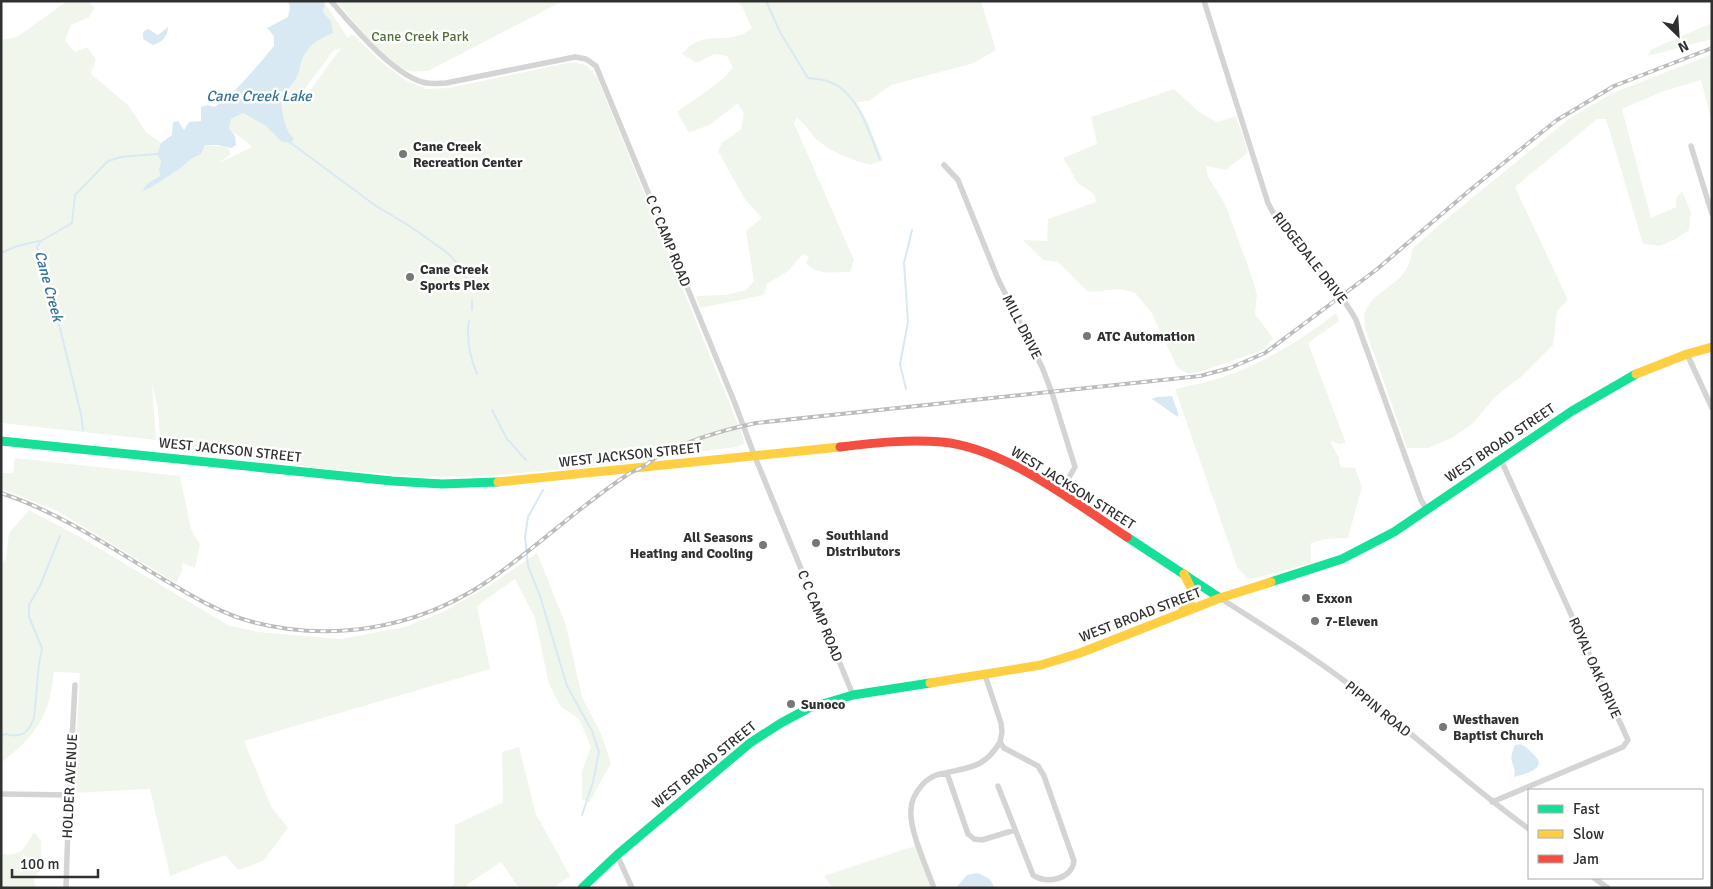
<svg xmlns="http://www.w3.org/2000/svg" width="1713" height="889" font-family="Signika,sans-serif">
<rect width="100%" height="100%" fill="#fff"/>
<path fill="#f1f6ec" fill-rule="evenodd" d="M67,1H88L95,8L89,17L71,25L65,41L75,52L87,47L96,59L91,74L129,106L146,132L161,143L157,154L161,161L159,169L160,176L148,183L152,187L181,168L191,159L201,154L205,145L227,147L231,154L219,163L252,147C245,138 236,137 229,128L231,119L243,113L266,126L281,110V97L290,88L299,73L301,61L307,50L321,38L331,21L323,12L324,2L348,38L352,34L378,59L405,80L426,89L449,88L571,62L586,65L597,77L743,437L744,444L736,447L594,466L486,476L423,477L340,470L161,449L158,410L152,382L156,440L1,423V40L17,37ZM341,48L301,103H300L298,98L334,50Z
M336,1H563L428,71C421,71 411,73 405,70C382,59 354,21 336,1Z
M737,1H981L996,50L974,63L891,85L869,101L857,102L867,121L883,160L870,165C850,159 832,153 816,139C809,132 806,124 797,118L794,123L800,137L854,260L850,272C834,272 818,276 806,263L809,257L803,254L788,271L767,284L764,295L700,308L696,296L726,295L746,290L754,281L746,231L762,218L744,198L718,151L722,143L741,129L744,114L738,103L711,124L689,133L677,112C696,97 717,87 733,68L727,56L714,54L697,63L682,54C701,31 719,42 741,35C745,34 748,30 752,28L742,7Z
M1712,23V39L1647,56L1652,49Z
M1712,54V123L1701,80L1664,91L1622,109L1651,218L1676,207V198L1682,191L1691,212L1689,230L1676,239L1660,246L1643,244L1606,119H1597L1515,187L1568,300L1557,311L1553,345L1522,376L1496,396L1472,424L1452,438L1428,448H1407L1365,328C1365,323 1363,317 1365,312C1377,284 1409,287 1412,249L1444,221L1570,118L1613,93Z
M1174,89L1199,112L1217,122L1236,116L1248,152L1226,170L1206,166L1208,177L1225,204L1248,266L1257,294L1255,314L1273,338L1263,350L1202,371L1188,374L1177,367L1151,312L1135,293L1121,289L1088,292L1058,262L1043,260L1023,240L1047,241L1048,219L1096,202L1094,194L1078,183L1063,158L1097,144L1091,117Z
M1336,313L1339,321L1308,343L1346,443L1340,444L1330,441L1339,458V462L1341,467L1355,468L1362,487L1348,538L1326,539L1311,543V563L1249,580L1237,567L1175,389C1191,385 1208,382 1223,377C1264,363 1302,340 1336,313Z
M15,458L180,476L191,529L200,545L195,568L182,563V571L176,583L56,510L1,489V473H13Z
M29,510L78,536L230,626L258,632L341,639L405,627L443,612L489,586L537,553L566,625L582,697L601,734L611,763L589,803L582,799V771L591,747L579,719L560,706L549,684L535,618L515,579L477,606L490,669L244,741L272,808L288,828L263,861L238,870L225,855L170,876L150,789L73,793L80,673L54,672C49,718 37,734 1,763V563L6,559L9,533Z
M519,747L536,814L570,876L553,888H519L501,862L468,884L466,888H450L454,884L455,825L503,802L502,752Z
M34,832L41,841V868L34,880L36,888H1V854C23,856 24,849 34,832Z
M921,844L931,888H833L824,876Z"/>
<path fill="#d8e9f4" d="M288,1H325L323,12L331,21L333,33C320,38 307,46 302,60C300,64 300,68 299,72C296,81 288,90 281,97C281,108 285,133 294,138L291,143L282,142L266,126L243,113L231,119L229,128L235,136L236,145L231,148L217,145H205L201,154L191,159L181,168L152,187L142,191L148,183L160,176L159,169L161,161L157,154L161,143L172,135L173,122L178,121L184,130L189,122L201,121V107L208,105L214,107C230,99 262,61 274,46V36L267,28L288,17L290,8Z
M168,27C168,36 162,43 153,45L143,39V32L148,29L158,35Z
M1172,396L1178,413V417L1152,399L1157,397Z
M1520,744C1526,746 1529,750 1533,754C1535,756 1537,758 1538,760C1543,771 1520,775 1514,777C1517,763 1506,764 1515,745Z
M977,873C985,876 992,878 994,888H956L967,875Z"/>
<g fill="none" stroke-linecap="round" stroke-linejoin="round">
<path stroke="#d8e9f4" stroke-width="2" d="M766,1L780,32L808,78C814,79 821,79 827,81C857,89 870,134 880,160
M291,143L376,206L411,227L449,254L463,270L470,289
M1,253L17,246L39,241
M472,310V300
M469,321C466,339 470,357 477,374
M906,389L900,364L908,322L904,263L912,230
M492,410L507,439L526,460
M83,430L81,414L61,332L37,247L41,241L72,223L75,195L108,161L121,157L157,154
M543,490L528,517L525,537L528,566L540,596L567,686L592,731L599,752L593,782L582,815
M1,737L5,734C21,738 28,734 34,718L39,664L42,648L29,617V605L40,586L60,536"/>
<path stroke="#d4d4d4" stroke-width="5.5" d="M331,1C352,25 395,78 427,83C433,84 440,83 446,83L575,57L586,59L596,66L734,401L755,457L853,695
M1204,1L1268,203C1289,247 1333,277 1356,320L1421,500L1427,510
M1691,146L1712,214
M944,165L958,180L998,279L1042,367L1052,393L1075,467L1060,493
M1687,354L1712,408
M1220,598C1268,629 1318,659 1363,695C1419,739 1471,787 1529,829
M985,675L1001,723L1002,732L1000,742L1004,748L1038,766L1044,776L1074,861C1072,879 1046,885 1033,875L998,786
M945,773C972,767 985,767 1000,742
M1,794L69,795
M1492,802L1623,747L1628,740L1501,460
M617,855L632,888
M1594,878L1608,888
M66,888L69,795L75,685
M934,888C927,868 909,830 911,810C911,802 916,792 922,785C928,778 936,774 945,773L948,776L968,834L974,839L982,840L1015,830"/>
<path stroke="#16e098" stroke-width="9" d="M1,441L392,481L442,484L498,482
M1127,537L1220,598
M1271,582L1342,559L1394,532L1572,411L1636,374
M582,888L617,855L750,743L781,723L809,708L853,695L930,683"/>
<path stroke="#ffcf43" stroke-width="9" d="M1636,374L1687,354L1712,347
M498,482L840,447
M1183,610L1189,606L1193,592L1184,574
M930,683L1041,665L1080,653L1220,598L1271,582"/>
<path stroke="#f24e42" stroke-width="9" d="M840,447C874,443 908,439 942,442C1005,448 1074,502 1127,537"/>
<g stroke="#bcbcbc" stroke-width="4">
<path id="rail" d="M1,493C58,512 107,545 158,576C187,593 217,612 249,621C330,643 415,629 485,583C534,550 577,508 627,475C631,472 637,470 642,467C648,464 653,459 659,456C689,440 723,430 756,423L1200,376L1230,368L1265,353L1376,270L1470,190L1557,120L1614,86L1712,48"/>
</g>
<use href="#rail" stroke="#fff" stroke-width="2" stroke-dasharray="5.5" stroke-linecap="butt"/>
</g>
<g fill="#787878" stroke="#fff" stroke-width="2">
<circle cx="403" cy="154" r="5"/>
<circle cx="410" cy="277" r="5"/>
<circle cx="1087" cy="336" r="5"/>
<circle cx="816" cy="543" r="5"/>
<circle cx="763" cy="545" r="5"/>
<circle cx="1306" cy="598" r="5"/>
<circle cx="1315" cy="621" r="5"/>
<circle cx="791" cy="704" r="5"/>
<circle cx="1443" cy="727" r="5"/>
</g>
<g text-anchor="middle" dominant-baseline="central" stroke-width="5" stroke-linejoin="round" paint-order="stroke">
<g font-size="14" fill="#536f39" stroke="#fff">
<text x="420" y="36">Cane Creek Park</text>
</g>
<g font-size="14" font-weight="bold" fill="#303030" stroke="#fff" text-anchor="start">
<text x="413" y="146">Cane Creek<tspan x="413" dy="16">Recreation Center</tspan></text>
<text x="420" y="269">Cane Creek<tspan x="420" dy="16">Sports Plex</tspan></text>
<text x="1097" y="336">ATC Automation</text>
<text x="826" y="535">Southland<tspan x="826" dy="16">Distributors</tspan></text>
<text x="753" y="537" text-anchor="end">All Seasons<tspan x="753" dy="16">Heating and Cooling</tspan></text>
<text x="1316" y="598">Exxon</text>
<text x="1325" y="621">7-Eleven</text>
<text x="801" y="704">Sunoco</text>
<text x="1453" y="719">Westhaven<tspan x="1453" dy="16">Baptist Church</tspan></text>
</g>
<g font-size="14" fill="#303030" stroke="#fff">
<text transform="translate(668 241) rotate(68)">C C CAMP ROAD</text>
<text transform="translate(1310 258) rotate(52)">RIDGEDALE DRIVE</text>
<text transform="translate(1022 327) rotate(63)">MILL DRIVE</text>
<text transform="translate(1500 443) rotate(-34)">WEST BROAD STREET</text>
<text transform="translate(230 450) rotate(6)">WEST JACKSON STREET</text>
<text transform="translate(630 455) rotate(-6)">WEST JACKSON STREET</text>
<text transform="translate(1073 488) rotate(32)">WEST JACKSON STREET</text>
<text transform="translate(1140 615) rotate(-21)">WEST BROAD STREET</text>
<text transform="translate(820 616) rotate(68)">C C CAMP ROAD</text>
<text transform="translate(1595 668) rotate(66)">ROYAL OAK DRIVE</text>
<text transform="translate(1378 709) rotate(39)">PIPPIN ROAD</text>
<text transform="translate(704 765) rotate(-39)">WEST BROAD STREET</text>
<text transform="translate(70 786) rotate(-87)">HOLDER AVENUE</text>
</g>
<g font-size="15" font-style="italic" fill="#367399" stroke="#fff">
<text x="259" y="96">Cane Creek Lake</text>
<text transform="translate(49 286) rotate(75)">Cane Creek</text>
</g>
</g>
<rect width="1713" height="889" fill="none" stroke="#303030" stroke-width="5"/>
<rect x="1528" y="789" width="175" height="90" fill="#ffffff" stroke="#acacac"/>
<rect x="1538" y="805" width="25" height="8" fill="#16e098" stroke="#acacac"/>
<text x="1573" y="814" font-size="15" fill="#303030">Fast</text>
<rect x="1538" y="830" width="25" height="8" fill="#ffcf43" stroke="#acacac"/>
<text x="1573" y="839" font-size="15" fill="#303030">Slow</text>
<rect x="1538" y="855" width="25" height="8" fill="#f24e42" stroke="#acacac"/>
<text x="1573" y="864" font-size="15" fill="#303030">Jam</text>
<g transform="translate(1678 35) rotate(155)" stroke="#ffffff" stroke-width="4" paint-order="stroke">
<path d="M0-4L9 19L0 12L-9 19Z" fill="#303030"/>
<text y="-8" font-size="14" font-weight="bold" text-anchor="middle" fill="#303030">N</text>
</g>
<path d="M12 869v8h86v-8" fill="none" stroke="#303030" stroke-width="2.5"/>
<text x="20" y="869" font-size="15" fill="#303030" stroke="#ffffff" stroke-width="4" paint-order="stroke">100 m</text>
</svg>
